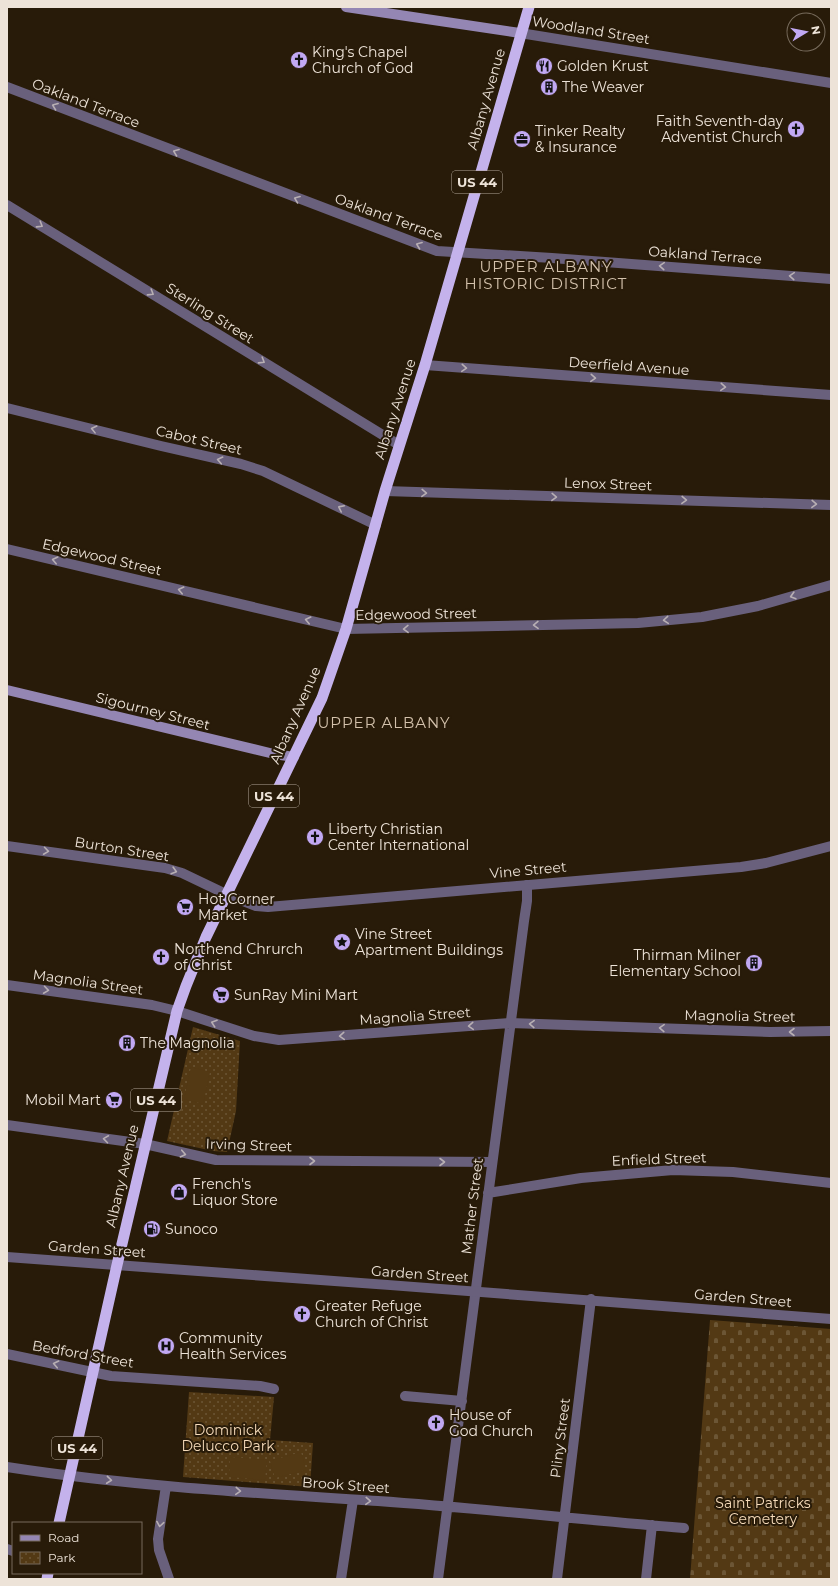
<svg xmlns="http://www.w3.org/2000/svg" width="838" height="1586" font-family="Montserrat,sans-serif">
<defs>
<pattern id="cemetery-stones" width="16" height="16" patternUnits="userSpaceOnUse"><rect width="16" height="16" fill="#533914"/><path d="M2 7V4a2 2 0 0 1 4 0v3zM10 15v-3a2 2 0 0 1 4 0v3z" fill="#6c5635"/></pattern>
<pattern id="park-dots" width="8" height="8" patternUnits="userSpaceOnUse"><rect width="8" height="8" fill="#533914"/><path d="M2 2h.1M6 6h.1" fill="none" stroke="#6c5635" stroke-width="1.8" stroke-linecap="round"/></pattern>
</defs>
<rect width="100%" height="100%" fill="#281b09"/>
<path fill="url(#cemetery-stones)" d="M710,1320L831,1329V1579H690Z"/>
<path fill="url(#park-dots)" d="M193,1027L240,1041L236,1111L227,1152L213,1151L167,1141Z
M189,1392L274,1397L270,1440L313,1443L310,1487L183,1477Z"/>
<path fill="#533914" d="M191,1067L210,1072L203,1104L184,1099Z
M301,1452L306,1470L275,1478L270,1461Z
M230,1457L267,1460L265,1480L229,1477Z"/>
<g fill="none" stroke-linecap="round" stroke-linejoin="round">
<path stroke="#69607c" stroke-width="10" d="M520,33L831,83
M7,87L437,251L552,258L831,279
M7,205L399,445
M425,365L831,395
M7,408L161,446L241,464L263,471L376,525
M385,491L831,505
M7,549L346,629L638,623L702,617L758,606L831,585
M7,846L165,868L182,873L228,895
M7,985L152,1005L177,1011L254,1036L279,1040L510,1023L770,1032L831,1031
M7,1125L145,1144L216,1160L492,1162
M488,1193L581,1178L673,1170L733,1172L831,1183
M7,1354L111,1376L260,1386L274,1389
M405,1396L462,1401
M7,1467C130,1486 254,1493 378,1501C480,1508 582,1520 684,1528
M166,1486L158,1539L159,1550L169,1579
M7,1549L13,1551
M341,1579L353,1500
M438,1579L524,921L527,901V885
M557,1579L591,1299
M646,1579L652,1525"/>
<path stroke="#69607c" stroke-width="10" d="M228,895L256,906L268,907L741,867L766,863L831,846
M7,1257C282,1277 556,1297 831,1319"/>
<path stroke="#9486b3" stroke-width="10" d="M346,7L520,33
M7,690L274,754L294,757"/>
<path stroke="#c4b2ec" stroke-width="11" d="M59,1523L117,1265L177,1011L186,986L206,937L322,698L346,629L385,491L425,365L529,7
M47,1579L48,1573"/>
</g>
<defs><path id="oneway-chevron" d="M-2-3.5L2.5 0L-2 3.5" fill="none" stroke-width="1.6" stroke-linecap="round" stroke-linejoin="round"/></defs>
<g stroke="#b8afb3">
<use href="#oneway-chevron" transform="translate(55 106) rotate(-159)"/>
<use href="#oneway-chevron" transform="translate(176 152) rotate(-159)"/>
<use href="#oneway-chevron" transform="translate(297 199) rotate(-159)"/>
<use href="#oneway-chevron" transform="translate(40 225) rotate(32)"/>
<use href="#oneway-chevron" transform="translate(419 245) rotate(-159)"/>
<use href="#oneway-chevron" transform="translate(662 266) rotate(-176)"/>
<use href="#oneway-chevron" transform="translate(792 276) rotate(-176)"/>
<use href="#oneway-chevron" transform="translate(151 293) rotate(32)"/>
<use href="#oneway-chevron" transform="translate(262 361) rotate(32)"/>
<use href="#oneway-chevron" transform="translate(464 368) rotate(4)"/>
<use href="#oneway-chevron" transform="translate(593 378) rotate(4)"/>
<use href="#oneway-chevron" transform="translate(723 387) rotate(4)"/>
<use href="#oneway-chevron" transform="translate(94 429) rotate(-166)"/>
<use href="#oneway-chevron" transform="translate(220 460) rotate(-168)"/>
<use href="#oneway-chevron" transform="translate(424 493) rotate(2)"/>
<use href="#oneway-chevron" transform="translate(554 497) rotate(2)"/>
<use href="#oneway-chevron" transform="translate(684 500) rotate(2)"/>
<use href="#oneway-chevron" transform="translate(814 504) rotate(2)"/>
<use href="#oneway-chevron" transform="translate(341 508) rotate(-154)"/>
<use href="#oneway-chevron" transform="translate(55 560) rotate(-167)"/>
<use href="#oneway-chevron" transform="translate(181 590) rotate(-167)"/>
<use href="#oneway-chevron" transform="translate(793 596) rotate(164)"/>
<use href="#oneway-chevron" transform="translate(308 620) rotate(-167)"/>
<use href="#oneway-chevron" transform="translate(666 620) rotate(175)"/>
<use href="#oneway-chevron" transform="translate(536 625) rotate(179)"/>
<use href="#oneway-chevron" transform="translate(406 629) rotate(179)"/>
<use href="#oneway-chevron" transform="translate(46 851) rotate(8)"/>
<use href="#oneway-chevron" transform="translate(174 871) rotate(16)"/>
<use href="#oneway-chevron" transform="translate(46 990) rotate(8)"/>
<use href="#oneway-chevron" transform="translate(214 1023) rotate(-161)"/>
<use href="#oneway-chevron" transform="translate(532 1024) rotate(-178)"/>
<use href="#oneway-chevron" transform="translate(471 1026) rotate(176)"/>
<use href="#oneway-chevron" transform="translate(662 1028) rotate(-178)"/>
<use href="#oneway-chevron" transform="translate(792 1032) rotate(-180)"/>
<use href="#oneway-chevron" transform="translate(342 1036) rotate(176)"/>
<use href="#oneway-chevron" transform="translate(106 1139) rotate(-172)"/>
<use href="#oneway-chevron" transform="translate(183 1154) rotate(12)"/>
<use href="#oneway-chevron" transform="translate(312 1161)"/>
<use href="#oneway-chevron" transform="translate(442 1162)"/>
<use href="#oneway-chevron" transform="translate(56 1364) rotate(-168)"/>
<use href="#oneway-chevron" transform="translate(109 1480) rotate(6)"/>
<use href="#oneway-chevron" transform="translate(238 1491) rotate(4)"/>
<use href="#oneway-chevron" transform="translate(368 1501) rotate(3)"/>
<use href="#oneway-chevron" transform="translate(160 1524) rotate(99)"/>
</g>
<defs>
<g id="church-disc" transform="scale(0.9)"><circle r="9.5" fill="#c1a8f3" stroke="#281b09"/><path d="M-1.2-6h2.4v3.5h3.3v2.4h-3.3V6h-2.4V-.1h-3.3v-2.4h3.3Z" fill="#111"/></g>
<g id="restaurant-disc" transform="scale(0.9)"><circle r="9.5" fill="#c1a8f3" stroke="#281b09"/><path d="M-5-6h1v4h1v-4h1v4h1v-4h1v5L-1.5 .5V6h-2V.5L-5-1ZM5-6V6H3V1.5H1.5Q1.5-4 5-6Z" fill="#111"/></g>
<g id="building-disc" transform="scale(0.9)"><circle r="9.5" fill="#c1a8f3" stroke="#281b09"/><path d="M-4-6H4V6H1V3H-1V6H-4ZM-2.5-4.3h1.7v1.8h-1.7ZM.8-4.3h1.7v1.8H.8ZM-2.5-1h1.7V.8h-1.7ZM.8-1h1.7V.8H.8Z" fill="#111"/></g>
<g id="office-disc" transform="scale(0.9)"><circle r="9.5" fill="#c1a8f3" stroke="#281b09"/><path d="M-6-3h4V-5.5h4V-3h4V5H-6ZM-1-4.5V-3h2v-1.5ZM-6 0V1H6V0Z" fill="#111"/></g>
<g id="supermarket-disc" transform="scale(0.9)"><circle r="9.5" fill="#c1a8f3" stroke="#281b09"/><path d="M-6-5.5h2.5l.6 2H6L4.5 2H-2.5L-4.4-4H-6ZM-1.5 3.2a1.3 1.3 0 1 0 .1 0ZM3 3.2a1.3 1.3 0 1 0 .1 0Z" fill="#111"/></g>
<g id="sight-disc" transform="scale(0.9)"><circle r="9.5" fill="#c1a8f3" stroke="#281b09"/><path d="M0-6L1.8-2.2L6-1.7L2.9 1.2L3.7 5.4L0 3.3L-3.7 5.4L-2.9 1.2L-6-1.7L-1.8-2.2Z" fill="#111"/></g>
<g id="shop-disc" transform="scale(0.9)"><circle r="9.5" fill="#c1a8f3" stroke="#281b09"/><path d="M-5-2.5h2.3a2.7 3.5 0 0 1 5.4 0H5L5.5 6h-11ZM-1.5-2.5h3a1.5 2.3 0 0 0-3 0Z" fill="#111"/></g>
<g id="fuel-disc" transform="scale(0.9)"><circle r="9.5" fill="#c1a8f3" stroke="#281b09"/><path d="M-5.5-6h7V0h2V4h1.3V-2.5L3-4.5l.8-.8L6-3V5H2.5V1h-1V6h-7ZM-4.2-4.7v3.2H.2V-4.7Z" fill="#111"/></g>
<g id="hospital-disc" transform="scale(0.9)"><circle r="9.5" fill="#c1a8f3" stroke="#281b09"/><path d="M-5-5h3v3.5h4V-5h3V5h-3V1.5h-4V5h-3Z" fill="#111"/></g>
</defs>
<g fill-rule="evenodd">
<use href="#church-disc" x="299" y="60"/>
<use href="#restaurant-disc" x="544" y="66"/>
<use href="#building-disc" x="549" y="87"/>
<use href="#church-disc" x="796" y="129"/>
<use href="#office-disc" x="522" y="139"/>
<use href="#church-disc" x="315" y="837"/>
<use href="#supermarket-disc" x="185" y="907"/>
<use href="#sight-disc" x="342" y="942"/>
<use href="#church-disc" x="161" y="957"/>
<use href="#building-disc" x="754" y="963"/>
<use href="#supermarket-disc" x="221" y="995"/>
<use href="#building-disc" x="127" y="1043"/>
<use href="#supermarket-disc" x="114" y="1100"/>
<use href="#shop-disc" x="179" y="1192"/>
<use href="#fuel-disc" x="152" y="1229"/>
<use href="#church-disc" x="302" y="1314"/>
<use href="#hospital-disc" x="166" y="1346"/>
<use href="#church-disc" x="436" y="1423"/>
</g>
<g text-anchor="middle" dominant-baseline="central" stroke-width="4" stroke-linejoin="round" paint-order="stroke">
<g fill="#281b09" stroke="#b2a79a" stroke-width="1">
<rect x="452" y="171" width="50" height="22" rx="3"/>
<rect x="249" y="785" width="50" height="22" rx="3"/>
<rect x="131" y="1089" width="50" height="22" rx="3"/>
<rect x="52" y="1437" width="50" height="22" rx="3"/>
</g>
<g font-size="13" font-weight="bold" fill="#ede3d8">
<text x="477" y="182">US 44</text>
<text x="274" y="796">US 44</text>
<text x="156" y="1100">US 44</text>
<text x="77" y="1448">US 44</text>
</g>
<g font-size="14" fill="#ede3d8" stroke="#281b09">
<text transform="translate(591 30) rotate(9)">Woodland Street</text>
<text transform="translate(486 99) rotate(-74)">Albany Avenue</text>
<text transform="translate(86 103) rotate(21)">Oakland Terrace</text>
<text transform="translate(389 217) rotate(20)">Oakland Terrace</text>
<text transform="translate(705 255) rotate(4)">Oakland Terrace</text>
<text transform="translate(210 313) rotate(32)">Sterling Street</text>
<text transform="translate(629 366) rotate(4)">Deerfield Avenue</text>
<text transform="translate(395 409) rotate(-72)">Albany Avenue</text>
<text transform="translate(199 440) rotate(13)">Cabot Street</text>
<text transform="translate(608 484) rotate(2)">Lenox Street</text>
<text transform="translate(102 557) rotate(13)">Edgewood Street</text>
<text transform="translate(416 614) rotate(-1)">Edgewood Street</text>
<text transform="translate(153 711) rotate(14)">Sigourney Street</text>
<text transform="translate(295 715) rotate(-66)">Albany Avenue</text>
<text transform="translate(122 849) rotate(9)">Burton Street</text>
<text transform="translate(528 870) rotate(-5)">Vine Street</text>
<text transform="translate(88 982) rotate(8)">Magnolia Street</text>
<text transform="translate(415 1016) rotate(-4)">Magnolia Street</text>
<text transform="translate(740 1016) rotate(1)">Magnolia Street</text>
<text transform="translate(249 1145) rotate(2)">Irving Street</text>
<text transform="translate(659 1159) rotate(-2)">Enfield Street</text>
<text transform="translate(122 1176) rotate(-77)">Albany Avenue</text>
<text transform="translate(472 1206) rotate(-83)">Mather Street</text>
<text transform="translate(97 1249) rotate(4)">Garden Street</text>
<text transform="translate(420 1274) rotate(4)">Garden Street</text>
<text transform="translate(743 1298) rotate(5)">Garden Street</text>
<text transform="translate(83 1354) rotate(10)">Bedford Street</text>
<text transform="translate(560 1438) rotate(-83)">Pliny Street</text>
<text transform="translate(346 1485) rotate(4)">Brook Street</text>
</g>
<g font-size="14" fill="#ede3d8" stroke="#281b09" text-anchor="start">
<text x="312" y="52">King's Chapel<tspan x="312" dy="16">Church of God</tspan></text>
<text x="557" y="66">Golden Krust</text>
<text x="562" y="87">The Weaver</text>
<text x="783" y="121" text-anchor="end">Faith Seventh-day<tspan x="783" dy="16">Adventist Church</tspan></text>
<text x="535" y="131">Tinker Realty<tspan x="535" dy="16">&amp; Insurance</tspan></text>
<text x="328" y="829">Liberty Christian<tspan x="328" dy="16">Center International</tspan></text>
<text x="198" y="899">Hot Corner<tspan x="198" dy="16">Market</tspan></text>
<text x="355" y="934">Vine Street<tspan x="355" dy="16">Apartment Buildings</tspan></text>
<text x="174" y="949">Northend Chrurch<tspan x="174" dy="16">of Christ</tspan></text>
<text x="741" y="955" text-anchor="end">Thirman Milner<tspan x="741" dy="16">Elementary School</tspan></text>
<text x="234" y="995">SunRay Mini Mart</text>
<text x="140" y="1043">The Magnolia</text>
<text x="101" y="1100" text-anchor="end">Mobil Mart</text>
<text x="192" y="1184">French's<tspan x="192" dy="16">Liquor Store</tspan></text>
<text x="165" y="1229">Sunoco</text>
<text x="315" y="1306">Greater Refuge<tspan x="315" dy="16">Church of Christ</tspan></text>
<text x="179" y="1338">Community<tspan x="179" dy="16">Health Services</tspan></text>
<text x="449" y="1415">House of<tspan x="449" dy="16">God Church</tspan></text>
</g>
<g font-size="14" fill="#f6dbba" stroke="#281b09">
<text x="228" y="1430">Dominick<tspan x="228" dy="16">Delucco Park</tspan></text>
<text x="763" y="1503">Saint Patricks<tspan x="763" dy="16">Cemetery</tspan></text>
</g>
<g font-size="15" letter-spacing="1" fill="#d4c2ac" stroke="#281b09">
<text x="546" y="266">UPPER ALBANY<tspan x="546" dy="17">HISTORIC DISTRICT</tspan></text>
<text x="384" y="722">UPPER ALBANY</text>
</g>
</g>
<rect width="838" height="1586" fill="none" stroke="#ede3d8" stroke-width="16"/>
<rect x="12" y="1522" width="130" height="52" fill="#281b09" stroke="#776b5c"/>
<rect x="20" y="1535" width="20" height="6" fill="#9486b3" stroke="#776b5c"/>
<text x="48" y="1542" font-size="12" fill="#ede3d8">Road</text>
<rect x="20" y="1552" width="20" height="12" fill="url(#park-dots)" stroke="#776b5c"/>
<text x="48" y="1562" font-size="12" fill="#ede3d8">Park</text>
<g transform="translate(806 32) rotate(80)"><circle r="19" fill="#281b09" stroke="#776b5c"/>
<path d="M0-3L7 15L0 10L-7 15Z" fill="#c1a8f3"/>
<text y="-6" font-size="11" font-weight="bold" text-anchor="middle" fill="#ede3d8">N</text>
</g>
</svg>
